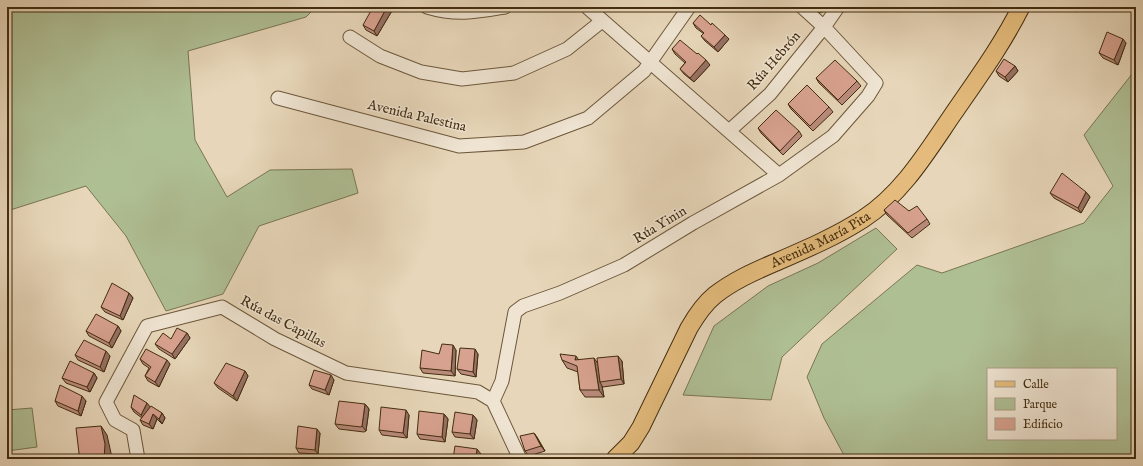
<svg xmlns="http://www.w3.org/2000/svg" width="1143" height="466" font-family="'IM FELL English',serif">
<rect width="100%" height="100%" fill="#e7d6b9"/>
<filter id="stains"><feTurbulence type="fractalNoise" baseFrequency=".005" numOctaves="4"/><feColorMatrix values="0 0 0 0 .2 0 0 0 0 .09 0 0 0 0 .02 0 0 0 .5 -.17"/></filter>
<radialGradient id="worn" r=".72"><stop offset=".6" stop-color="#630" stop-opacity="0"/><stop offset="1" stop-color="#630" stop-opacity=".3"/></radialGradient>
<path fill="#afbf94" stroke="#797652" fill-rule="evenodd" d="M7,7H316L306,17L188,51L195,140L227,197L270,170L352,169L358,193L259,226L223,294L166,311L126,236L86,186L7,211Z
M810,7H832L821,13L815,11Z
M1136,69V459H846L824,418L807,377L822,344L917,265L942,273L1084,223L1113,186L1084,135ZM988,369H1116V439H988Z
M876,228L897,249L782,357L771,400L683,395L714,326L768,286L818,263Z
M32,408L37,447L7,451V410Z"/>
<g fill="none" stroke-linecap="round" stroke-linejoin="round">
<g stroke="#6c573a" stroke-width="15">
<path id="minor" d="M427,7C457,16 476,12 505,7
M587,7L779,175
M350,37L380,56L421,72L462,79L514,73L567,49L602,21
M278,98L459,146L524,142L588,118L644,71L689,7
M729,131L770,94L824,27L838,7
M493,401L502,381L515,312L523,306L560,293L624,265L693,223L779,175L833,136L868,96L876,83L824,27L802,7
M138,459L133,430L115,420L106,402L147,326L222,307L275,339L346,373L478,392L493,401L520,459"/>
</g>
<g stroke="#432d0f" stroke-width="19">
<g id="major">
<path id="s1" d="M615,459L631,443L641,427L689,328C696,316 705,303 715,295C733,281 753,272 774,263C804,250 835,237 863,219C902,194 927,152 953,114C977,79 1002,45 1021,7"/>
</g>
</g>
<use href="#minor" stroke="#efe4d2" stroke-width="13"/>
<use href="#major" stroke="#e4bb7c" stroke-width="17"/>
</g>
<path fill="#ba8b7c" stroke="#432d0f" d="M1065,7H1078L1077,12Z
M393,9L377,36L366,30L363,25Z
M693,23L729,39L718,52L705,41L701,36L704,34L696,28Z
M1126,43L1118,65L1103,58L1099,53Z
M672,49L697,54L710,65L694,82L684,74L680,69L685,63L675,54Z
M1015,66L1018,71L1008,82L999,76L996,71Z
M816,78L857,81L861,86L842,105L819,83Z
M788,104L829,107L833,112L813,131L791,109Z
M758,128L799,131L802,136L783,155L761,133Z
M1086,192L1090,197L1081,213L1054,198L1050,193Z
M884,210L909,211L927,219L930,224L912,238L887,215Z
M129,293L133,298L123,320L105,312L101,307Z
M118,326L121,331L112,348L89,336L86,331Z
M187,333L190,338L175,359L159,349L155,344L171,339Z
M456,350L455,376L423,373L420,368L439,354Z
M478,354L476,377L461,374L457,369Z
M75,355L110,356L104,372L78,360Z
M140,359L170,364L159,387L148,381L145,376L149,368L143,364Z
M562,360H579L597,363L622,361L624,384L603,387L602,386L604,397H585L580,390L578,372L567,368Z
M245,371L248,376L237,401L218,388L214,383Z
M94,373L97,378L90,392L66,383L62,378Z
M334,380L329,395L312,389L309,385Z
M55,401H86L81,416L58,406Z
M365,404L369,409L366,431L364,432L339,429L335,424Z
M131,407H150L162,413L165,418L162,424L157,419L153,429L143,425L140,420L142,418L134,412Z
M444,414L448,419L445,442L420,439L417,434Z
M409,415L407,438L382,435L379,430Z
M473,415L477,420L474,439L455,437L452,432Z
M320,433L318,454L299,453L296,448Z
M534,433L545,451L529,456L525,451Z"/>
<path fill="#977165" stroke="#432d0f" d="M387,7H392L393,9L377,36L374,31Z
M1076,7H1078L1077,12L1075,9Z
M725,35L729,39L718,52L714,47Z
M1123,39L1126,43L1118,65L1114,60Z
M706,60L710,65L694,82L690,78Z
M1015,66L1018,71L1008,82L1005,77Z
M1086,192L1090,197L1081,213L1078,208Z
M129,293L133,298L123,320L120,316Z
M118,326L121,331L112,348L109,343Z
M187,333L190,338L175,359L172,354Z
M453,345L456,350L455,376L451,371Z
M475,349L478,354L476,377L473,372Z
M106,351L110,356L104,372L100,367Z
M576,356L581,363L575,360Z
M618,356L622,361L624,384L621,379Z
M594,358L599,365L600,382L602,386L604,397L599,390Z
M167,360L170,364L159,387L155,382Z
M245,371L248,376L237,401L233,396Z
M94,373L97,378L90,392L87,387Z
M331,375L334,380L329,395L325,390Z
M82,396L86,401L81,416L78,411Z
M147,403L151,408L145,420L141,415Z
M365,404L369,409L366,431L362,426Z
M406,410L409,415L407,438L403,433Z
M162,413L165,418L162,424L159,419Z
M153,414L157,419L153,429L149,424Z
M444,414L448,419L445,442L442,437Z
M473,415L477,420L474,439L470,434Z
M101,426L107,435L111,453V459H104Z
M317,429L320,433L318,454L315,450Z
M534,433L537,437L545,451L541,446Z
M477,449L481,454L480,459H476Z"/>
<path fill="#d8a290" stroke="#432d0f" d="M373,7H387L374,31L363,25Z
M1069,7H1076L1075,9Z
M700,15L711,25L712,23L725,35L714,47L701,36L704,33L693,23Z
M1107,32L1123,39L1114,60L1099,53Z
M680,40L697,54L698,53L706,60L690,78L680,69L686,62L672,49Z
M1004,59L1015,66L1005,77L996,71Z
M835,60L857,81L838,100L816,78Z
M807,85L829,107L810,126L788,104Z
M776,110L799,131L780,151L758,128Z
M1062,173L1086,192L1078,208L1050,193Z
M895,200L909,211L917,206L927,219L908,233L884,210Z
M112,283L129,293L120,316L101,307Z
M96,314L118,326L109,343L86,331Z
M177,328L187,333L172,354L155,344L163,333L171,339Z
M84,340L106,351L100,367L75,355Z
M442,344L453,345L451,371L420,368L422,350L439,354Z
M460,348L475,349L473,372L457,369Z
M146,349L167,360L155,382L145,376L151,367L140,359Z
M560,354L576,356L575,360L594,358L599,390H580L577,366L562,360Z
M618,356L621,379L600,382L597,358Z
M70,361L94,373L87,387L62,378Z
M226,363L245,371L233,396L214,383Z
M314,370L331,375L325,390L309,385Z
M60,385L82,396L78,411L55,401Z
M134,395L147,403L141,415L131,407Z
M339,401L365,404L362,426L361,427L335,424Z
M151,406L162,413L159,419L153,414L149,424L140,420Z
M381,407L406,410L403,433L379,430Z
M419,411L444,414L442,437L417,434Z
M455,412L473,415L470,434L452,432Z
M101,426L105,444L104,459H78L79,453L76,428Z
M298,426L317,429L315,450L296,448Z
M534,433L541,446L525,451L520,436Z
M455,446L477,449L476,459H453Z"/>
<g text-anchor="middle" dominant-baseline="central" stroke-width="3" stroke-linejoin="round" paint-order="stroke">
<g font-size="14" fill="#432d0f" stroke="#efe4d2">
<text transform="translate(774 61) rotate(-49)">Rúa Hebrón</text>
<text transform="translate(417 116) rotate(13)">Avenida Palestina</text>
<text transform="translate(660 225) rotate(-31)">Rúa Yinin</text>
<text stroke="none"><textPath href="#s1" startOffset="313">Avenida María Pita</textPath></text>
<text transform="translate(283 322) rotate(28)">Rúa das Capillas</text>
</g>
</g>
<rect width="1143" height="466" fill="none" stroke="#e7d6b9" stroke-width="24"/>
<rect x="8" y="8" width="1127" height="450" fill="none" stroke="#432d0f" stroke-width="2"/>
<rect x="12" y="12" width="1119" height="442" fill="none" stroke="#432d0f"/>
<rect x="987" y="368" width="130" height="72" fill="#efe4d2" stroke="#aa9b84"/>
<rect x="995" y="381" width="20" height="6" fill="#e4bb7c" stroke="#aa9b84"/>
<text x="1023" y="388" font-size="12" fill="#432d0f">Calle</text>
<rect x="995" y="398" width="20" height="12" fill="#afbf94" stroke="#aa9b84"/>
<text x="1023" y="408" font-size="12" fill="#432d0f">Parque</text>
<rect x="995" y="418" width="20" height="12" fill="#d8a290" stroke="#aa9b84"/>
<text x="1023" y="428" font-size="12" fill="#432d0f">Edificio</text>
<rect width="100%" height="100%" filter="url(#stains)"/>
<rect width="100%" height="100%" fill="url(#worn)"/>
</svg>
